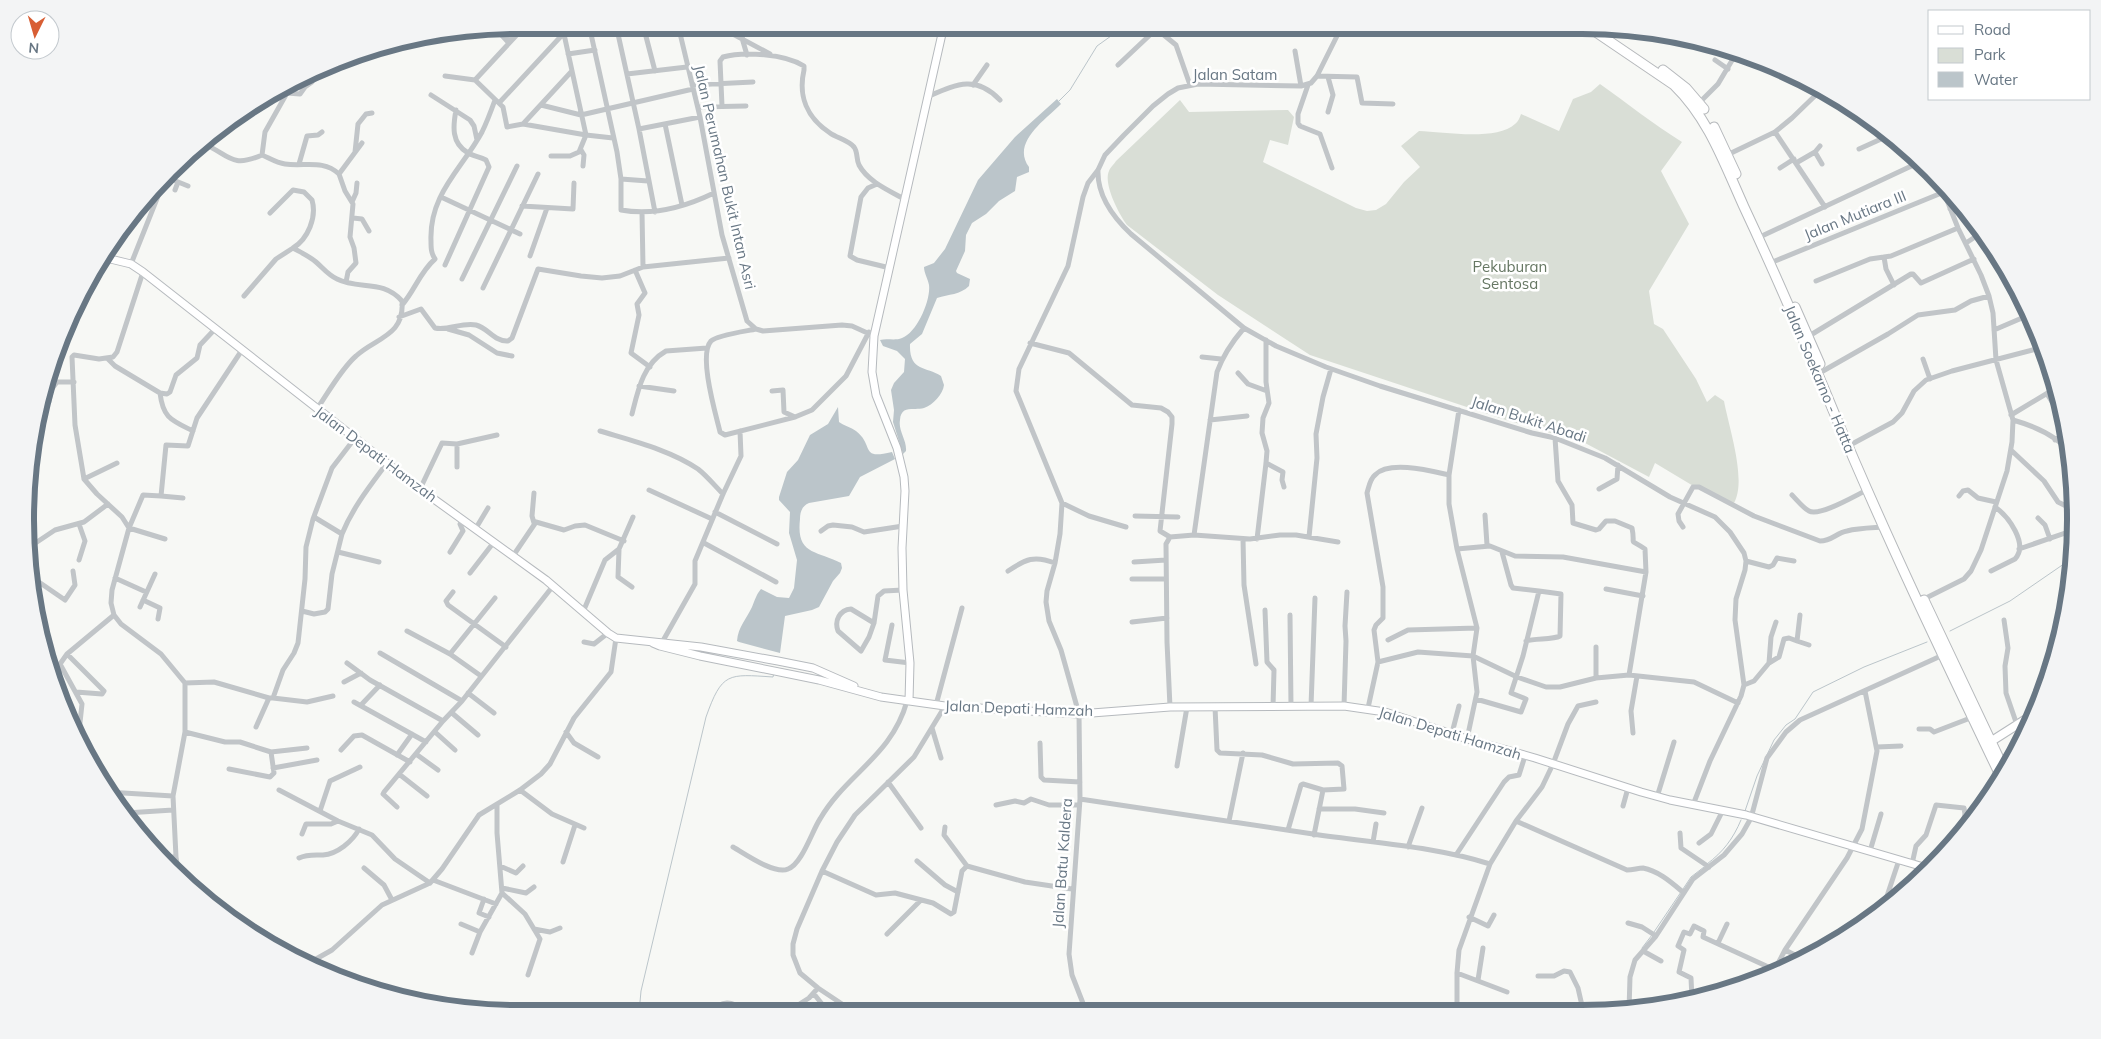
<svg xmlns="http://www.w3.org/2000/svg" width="2101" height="1039" font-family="Mulish,sans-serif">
<rect width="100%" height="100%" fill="#f7f8f5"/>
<path fill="#d9ded6" d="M1600,84C1627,103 1653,124 1682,142L1661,171L1689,224L1649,291L1654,324L1663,329L1696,379L1707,402L1715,395L1724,401C1729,428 1747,480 1734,503L1700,490L1655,463L1649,477L1585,443L1506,420L1310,355L1218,295L1127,225C1119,214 1103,184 1109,171C1110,168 1114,164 1116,161L1180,100L1189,112L1288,110L1294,117L1288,145L1270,140L1263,162L1356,208L1367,211L1376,210L1386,204L1404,182L1420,167L1401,146L1419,131C1443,132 1497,141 1515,124C1518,122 1520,117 1521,114L1559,131L1573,99L1591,92Z"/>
<path fill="#bbc5ca" d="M1057,99L1061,104C1045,120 1011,143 1029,167V172L1017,177L1015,191L999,201L986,214L972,223L966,235L965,251L956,271L957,273L970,279L969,286C960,295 949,294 937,298L922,334L910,344C909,372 926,366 941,376L944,385C943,394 933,405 924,408C914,411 901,404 900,420C898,431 907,440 906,451L903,454L893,422L894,410L891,390L894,383L904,372L905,359L897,351L883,346L880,340C887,338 895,341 902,338C917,333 931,300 929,285C928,279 924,273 924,267L934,263L945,249L978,180L1015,137Z
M838,407L839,422C844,426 851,427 856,431C875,446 859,460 892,452L895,459L860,477L849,496L809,503C802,506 800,512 800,519C796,555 816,550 841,563L842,568L840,573L833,581L819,607L812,610L785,616L780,653L739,642L737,641C738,627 747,618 752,607C755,600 756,595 761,589L777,597L789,598L794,588L797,560L789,533L790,512L779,500V497L787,472L798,460L810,435L828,424Z"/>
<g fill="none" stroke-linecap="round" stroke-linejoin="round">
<path stroke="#bbc5ca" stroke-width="1" d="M1059,101L1070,90L1097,46L1125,26
M1950,631L2010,601L2074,557
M1745,811L1757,776L1774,740L1786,725L1795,719L1813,692L1864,667L1927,642
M1707,864C1723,852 1733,839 1741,820
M1683,889L1691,877L1704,867
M1654,932L1681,892
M1642,948L1652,935
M639,1013L641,991L706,717C722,672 728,674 773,677L774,673"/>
<g stroke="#b6babe" stroke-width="9">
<path id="secondary" d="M102,257L131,264L143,272L420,489L546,580L608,633L616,638L701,647L778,661L813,668L854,686
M653,643L660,646L700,656L819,680L881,697L945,706L1079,714L1170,707L1344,706L1385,712L1467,739L1535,758L1641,792L1670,800L1746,815L1927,868
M909,701L910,663L903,590L902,548L905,491L904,477L897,448L876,395L872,372L874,336L944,25"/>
</g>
<g stroke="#b6babe" stroke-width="10">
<path id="primary" d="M1987,744L2034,714"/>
</g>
<g stroke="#b6b9bc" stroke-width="11">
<path id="highway" d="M1587,26L1674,85C1709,119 1724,163 1744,207C1776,275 1806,345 1835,415C1886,537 1943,656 2000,775
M1663,70L1686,88L1704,109
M1714,127L1736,174
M1795,307L1820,364
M1924,600L2004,769"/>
</g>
<path stroke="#c1c5c8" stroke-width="5" d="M562,25L586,135L613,138
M589,25L617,152L621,179V210C653,216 685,207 714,193
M616,25L639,129L655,212
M643,25L655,71
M678,25L700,117L722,235L747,321L756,329L763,331L842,325L852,326L874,336
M716,25L770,54
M483,29L497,30L508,42
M508,43L510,26
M1295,51L1301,86
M568,54L595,50
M747,55L742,38L747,25
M1715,60L1728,69
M1118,65L1152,33L1159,31L1176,45L1190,85
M627,74L687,67
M445,76L475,80
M1317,76L1357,77L1362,103L1393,104
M692,85L753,82
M973,85L987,65
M1308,85L1298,114V123L1300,126L1320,134L1332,168
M283,86L284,87
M431,95L470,120L474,126L477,140
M929,96C957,84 976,75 1000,100
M257,101L267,105
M499,103L564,33
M1699,103L1718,84L1737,52
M541,105L581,115L693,89
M722,106L720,61L723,57C744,51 785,54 804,66V70C798,96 807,118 830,133C837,138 848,140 854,147C858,152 856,159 859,165C868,182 890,191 906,200
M698,107L746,106
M1328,112L1333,95L1328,77
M1858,118L1863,115
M523,124L507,127L503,107L475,80L526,25
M665,124L682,205
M639,129L700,117
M1775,132L1825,207
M202,143C229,154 230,169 262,155C269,158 277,163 285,164C304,167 323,159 339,174L345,191L353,204L350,237L354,248L356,263L348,272L346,282
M1859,149L1890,135
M581,150L584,155L583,166
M355,152L358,124L366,114L372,113
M1815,152L1822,164
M262,155L265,132L287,93L300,94L305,87L312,82L310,74
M1727,155L1775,132L1792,118L1822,89
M551,156H570L579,152L586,135L523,124L571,72
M1796,163L1815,152L1820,146
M299,164L307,136L318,135L322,132
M1780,168L1794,159
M1098,170C1097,196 1113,217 1131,234L1244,328L1276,346L1326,367L1380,386L1532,433L1555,438L1605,458L1670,497L1715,517L1730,532L1744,553L1746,561L1745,570L1736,599L1735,620L1744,685L1741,696L1710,761L1693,805
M339,174L362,143
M166,177L188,186
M621,179L648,181
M877,184L868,188L861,197L850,256L857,260L890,268
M175,190L178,182
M441,197L520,234
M352,202L356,193L357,183
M522,206L573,209L574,183
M1950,209L1961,205
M642,212L643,267
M270,213L293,190L304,192L312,200C317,217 308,239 293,248C300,252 309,256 316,262C323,268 328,275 337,279C359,290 383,279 402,301C405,336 375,338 356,356C341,369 328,393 317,409
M353,218L362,219L369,231
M1764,235L1920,162
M1966,243L1981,233
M530,256L547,208
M1884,257L1886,269L1894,285
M1775,261L1944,192
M131,264L166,176
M445,265L489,167L486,160C480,157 473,156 468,153C451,143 453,126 456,110
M635,270L645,293L637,304L639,315L631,353L650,367
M143,272L117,352L113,357L99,359L74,355L72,357L75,425L84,479L97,494L122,517L129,528L112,590L111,603L114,615L121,624L161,654L185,683V732L173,796L176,857L179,877
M462,279L517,166
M1816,281L1870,259L1891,256L1958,228
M483,288L538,174
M244,296L276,259L293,248
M402,305C415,290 420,272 435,259C431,253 431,248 431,241C429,194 462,169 482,132C487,122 491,111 495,100
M399,317L421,309L435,328C448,331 462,322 476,325C488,328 495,342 508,341L512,338L538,269L581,276L602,278L620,276L643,267L729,258
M448,329L469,335L497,353L512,356
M756,329C747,331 717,335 711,341C698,355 716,415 720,432L725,435L795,417L812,410L846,376L869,332
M1994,330L2029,315
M1809,336L1911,274H1913L1921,283L1974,259
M1030,343L1069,353L1132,405L1161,408L1168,412L1172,417V424L1160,531L1170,537
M1202,357L1221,359
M108,359L115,366L160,393L167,394L170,392L176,375L197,358L200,345L215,329
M1923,359L1930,379
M1823,371L1888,334L1918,315L1955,310L1971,301L1989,296
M1238,373L1248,384L1267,391
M639,386L674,391
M772,391L783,390L784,412L795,417
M160,393C163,418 171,420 193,431
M2047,394L2058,411L2062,412
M40,403L49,402L51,390L57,382H74
M1459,410L1449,475V504L1457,549L1477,628L1473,656L1477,692L1467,739
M632,414C638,390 643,364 666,351L707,348
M2011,415L2056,388
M1210,420L1247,416
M2013,420C2034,426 2057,436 2071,453
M600,431C633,441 670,450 698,469C707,476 715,486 723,494
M1555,438L1558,481L1572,505L1573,523L1596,530L1599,529L1606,521H1615L1632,528C1636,548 1627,537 1645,549L1646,572L1629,675
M2055,440L2067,433
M457,444L497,435
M1852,444L1893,422L1902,413L1914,391L1926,380L1952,371L2040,348
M2012,451L2044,481L2058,502L2068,507H2073
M1266,463L1283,472L1282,480L1284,487
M84,479L117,463
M420,489L442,443L457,444V467
M1599,489L1617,479L1618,465
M649,490L712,519
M1792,495C1797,500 1803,508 1809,511C1820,517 1856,495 1867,490
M161,496L183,498
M1959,496L1963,491L1968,490L1978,498L1996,502
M1062,503L1089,516L1126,527
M715,512L777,544
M1485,515L1487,545
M1135,516L1178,517
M314,517L342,534C353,507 370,486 387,463
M2038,518L2045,525L2050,539
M534,523L532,516L534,493
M79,524L85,541L79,560
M1683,527L1679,521L1678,514L1693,487H1699L1754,516L1820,541C1832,541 1836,533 1847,531C1859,528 1872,528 1885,527
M476,528L488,508
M821,531L828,526L833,525L852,527L864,532L903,526
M1194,535L1250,539L1280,535H1296L1338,542
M1309,537L1317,458L1316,434L1323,397L1331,369
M165,539L129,528L143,495L161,496L166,445L188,446L197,418L242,350
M1243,539L1244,585L1256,664
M1257,539L1266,463L1267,451L1262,433L1263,418L1269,403L1266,382V340
M704,543L776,582
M28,548L55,530L84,522L108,504
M1457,549L1490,546L1515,556L1563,557L1646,572
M2019,549L2074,530
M619,550L618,577L632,587
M338,552L379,562
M450,552L463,531L460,524L463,519
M1502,552L1511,585L1513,588L1539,591
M513,556L536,522L564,530L575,526L585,525L624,541
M1746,561L1769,567L1773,565L1777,558L1794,561
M1134,562L1166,560
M29,568L33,578L32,596
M1008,571C1026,559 1034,555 1055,563
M1991,571L2015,559C2029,544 2008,516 1995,507
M470,573L494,542
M33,578L65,600L75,585L73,571
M115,578L146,592
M1132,579H1166
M1606,589L1643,596
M453,592L446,601L448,605L506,647
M2062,598L2061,617L2063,622
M1924,599L1964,579L1971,571L1981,550L2007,471L2012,442L2013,420L1996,360L1993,313L1989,296L1981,275L1958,228L1939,180
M143,600L160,608L158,619
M140,607L155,574
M1265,610L1267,662L1274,670L1273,707
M302,611L314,614L325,612L328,609L332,574L342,534
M583,612L605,560L619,549L633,517
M1290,615L1291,707
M2004,620L2008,648L2005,666L2006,693L2017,725
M1132,622L1167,618
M874,623L851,609C840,610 834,620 838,631L861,651L869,637L874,623L878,596L884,591L903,590
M892,625L885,660L910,663
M407,631L450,654L481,676
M1388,640L1408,630L1477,628
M1797,641L1809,645
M584,642L594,644L608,633
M660,646L695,584V561L723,494L741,456L740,431
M380,653L462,701
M67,654L104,691L102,694L76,692
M450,654L495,598
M2054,660L2052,652L2060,641
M1378,662L1374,630L1376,625L1383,618V587L1367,493C1369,486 1370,479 1375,475C1389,460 1431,471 1449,475
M347,663L370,680L443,721
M1769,663L1771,637L1776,622
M1596,678V647
M344,682L361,673
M185,683L214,682L269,698H273L283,670L294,653L298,643L305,579L306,547L313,519L332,468L355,438
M56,685L60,667
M1744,685L1754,681L1769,663L1779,657L1784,639L1789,638L1797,641L1800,615
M468,693L494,713
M273,698L307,702L333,696
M1476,699L1521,712L1526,699L1511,693L1523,656L1539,591L1561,594L1560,636C1553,640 1535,638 1526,641
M354,702L426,742
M361,705L380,685
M936,705L962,608
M1311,706L1315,598
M1344,706L1346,641L1345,626L1347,592
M1170,707L1167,642L1166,544L1170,537L1194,535L1217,372C1223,355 1232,342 1244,328
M1215,707L1217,750L1220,753L1262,755L1293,764L1338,763L1342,766L1344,789L1323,790L1314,835
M1368,708L1378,662L1418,652L1473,656L1517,677L1546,687H1560L1596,678L1629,675L1694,682L1738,703
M452,713L478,735
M256,727L269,698
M932,728L941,758
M1919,729H1930L1934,732L1973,717
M185,732L225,742H240L271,752L307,748
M435,732L455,750
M566,732L574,743L598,757
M1452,733L1459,706
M1633,733L1631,711L1637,676
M78,741L82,704L60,664L67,654L114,615
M1040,743L1041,777L1044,780L1080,782
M1877,747L1901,746
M341,750L354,736L362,735L410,762
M416,754L438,770
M397,755L412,734
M90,763H92
M2002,764L2011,759
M1177,766L1187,707
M273,768L317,760
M229,769L270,777L274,773L271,752
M399,774L427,796
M888,782L921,828
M279,790L338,821L372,835L395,859L430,883
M520,790L552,814L584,828
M107,792L173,796
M1657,797L1674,742
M1080,799C1158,810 1235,823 1313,834C1372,843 1433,846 1490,864
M996,805L1015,801L1024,803L1031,799L1049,805H1079
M1623,806L1628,788
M397,807L383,794L384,792L443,721L462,701L553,586
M1319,809H1355L1384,813
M320,811L330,781L360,767
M126,813L173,810
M1229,821L1243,753
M1516,821L1627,870C1633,870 1638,868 1643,868C1659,871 1672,883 1684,893
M945,827L944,835L967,866
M1288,830L1301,785L1303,784L1323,790
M1680,833L1681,848L1709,867
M302,834L306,824H331L338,821
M1373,842L1376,824
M1699,843L1711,834L1722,812
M733,847C745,854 775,875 788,869C802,864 812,831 820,819C846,774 892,756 907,701
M1408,847L1422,808
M1870,851L1881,814
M1456,855L1504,782L1509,777L1519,775L1525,756
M160,857H176
M299,858C307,854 315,855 323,855C337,854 353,841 359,829
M917,861L945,885L958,892
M563,862L575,825
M1912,864L1916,846L1926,835L1936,805L1964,808L1965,814L1959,838
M500,866L516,873L523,866
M364,868L384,885L392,900
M822,871L876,895L895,893L933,903L951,914L954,912L962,871L967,866L1025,882L1072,889
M433,880L496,904
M502,888L526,893L534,887
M502,893L525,914L540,939L528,975
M484,899L479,913L489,917
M1883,908L1899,860
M1469,917L1488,926L1494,915
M1628,923L1642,927L1656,936
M461,924L480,932
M534,929L550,932L560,928
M887,934L921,900
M1718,943L1727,924
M1785,950L1801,958
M1643,951L1661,961
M472,953L480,932L502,893L497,833V804
M300,962L316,959L332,950L382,905L430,883L442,869L479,815L520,790L541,774L550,764L574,718L611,672L616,638
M1774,971L1785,950L1847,858L1862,829L1877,751L1865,691
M1457,973L1507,992
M1538,976H1554L1564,971L1570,972L1578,988L1583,1010
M1478,980L1483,948
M814,994L822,1004V1012
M1692,999L1691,978L1679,972L1684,950L1678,946L1684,932L1690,934L1694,926L1704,931L1703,937L1775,970
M1457,1010V973L1459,950L1490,864L1516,821L1542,787L1553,764L1568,724L1578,706L1596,702
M1614,1010L1618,1009
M1629,1010L1630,977L1635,960L1656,936L1693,879L1724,855L1742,834L1751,818L1767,758L1786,732L1800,720L1943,655
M1086,1011L1072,975L1069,954L1080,799L1079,714L1061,650L1049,621L1046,602L1047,591L1055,563L1060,534L1062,503L1016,391L1019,369L1068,266L1083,197L1088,183L1098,170L1105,155L1124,135L1153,106L1168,94L1178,88L1198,84L1301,86L1311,83L1317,76L1342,26
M707,1012C725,1001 729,999 747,1012
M787,1012L809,998L818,988
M854,1012L818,988L800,973L793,955V944L797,929L822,871L837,842L855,815L914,757L945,706"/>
<use href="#secondary" stroke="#fff" stroke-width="7"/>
<use href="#primary" stroke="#fff" stroke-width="8"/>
<use href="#highway" stroke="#fff" stroke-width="9"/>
</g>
<g text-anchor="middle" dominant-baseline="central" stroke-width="5" stroke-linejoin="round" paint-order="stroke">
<g font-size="15" fill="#687784" stroke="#fff">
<text x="1235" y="74">Jalan Satam</text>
<text transform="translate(725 177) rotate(77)">Jalan Perumahan Bukit Intan Asri</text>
<text transform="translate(1855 215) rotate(-22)">Jalan Mutiara III</text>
<text transform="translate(1820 379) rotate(67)">Jalan Soekarno - Hatta</text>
<text transform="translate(1529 419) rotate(18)">Jalan Bukit Abadi</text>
<text transform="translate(376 454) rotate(37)">Jalan Depati Hamzah</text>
<text transform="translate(1019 708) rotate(2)">Jalan Depati Hamzah</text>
<text transform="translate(1450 733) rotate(17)">Jalan Depati Hamzah</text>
<text transform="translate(1062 863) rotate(-86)">Jalan Batu Kaldera</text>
</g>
<g font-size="15" fill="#667763" stroke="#fff">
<text x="1510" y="266">Pekuburan<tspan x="1510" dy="17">Sentosa</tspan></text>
</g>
</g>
<path d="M0 0H2101V1039H0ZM519 34H1582A485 485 0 0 1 2067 519V520A485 485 0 0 1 1582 1005H519A485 485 0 0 1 34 520V519A485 485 0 0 1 519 34Z" fill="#f3f4f5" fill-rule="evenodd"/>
<path fill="none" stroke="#687784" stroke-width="6" d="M519 34H1582A485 485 0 0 1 2067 519V520A485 485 0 0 1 1582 1005H519A485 485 0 0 1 34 520V519A485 485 0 0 1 519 34Z"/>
<rect x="1928" y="10" width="162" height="90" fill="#ffffff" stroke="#c3c9ce"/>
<rect x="1938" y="26" width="25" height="8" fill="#ffffff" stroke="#c3c9ce"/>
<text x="1974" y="35" font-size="15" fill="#687784">Road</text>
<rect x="1938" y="48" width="25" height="15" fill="#d9ded6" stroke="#c3c9ce"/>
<text x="1974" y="60" font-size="15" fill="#687784">Park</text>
<rect x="1938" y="72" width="25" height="15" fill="#bbc5ca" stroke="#c3c9ce"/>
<text x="1974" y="85" font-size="15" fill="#687784">Water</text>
<g transform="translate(35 35) rotate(185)"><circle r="24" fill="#ffffff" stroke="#c3c9ce"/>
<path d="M0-4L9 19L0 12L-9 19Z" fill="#d85e34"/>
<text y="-8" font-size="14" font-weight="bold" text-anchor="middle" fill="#687784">N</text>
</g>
</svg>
